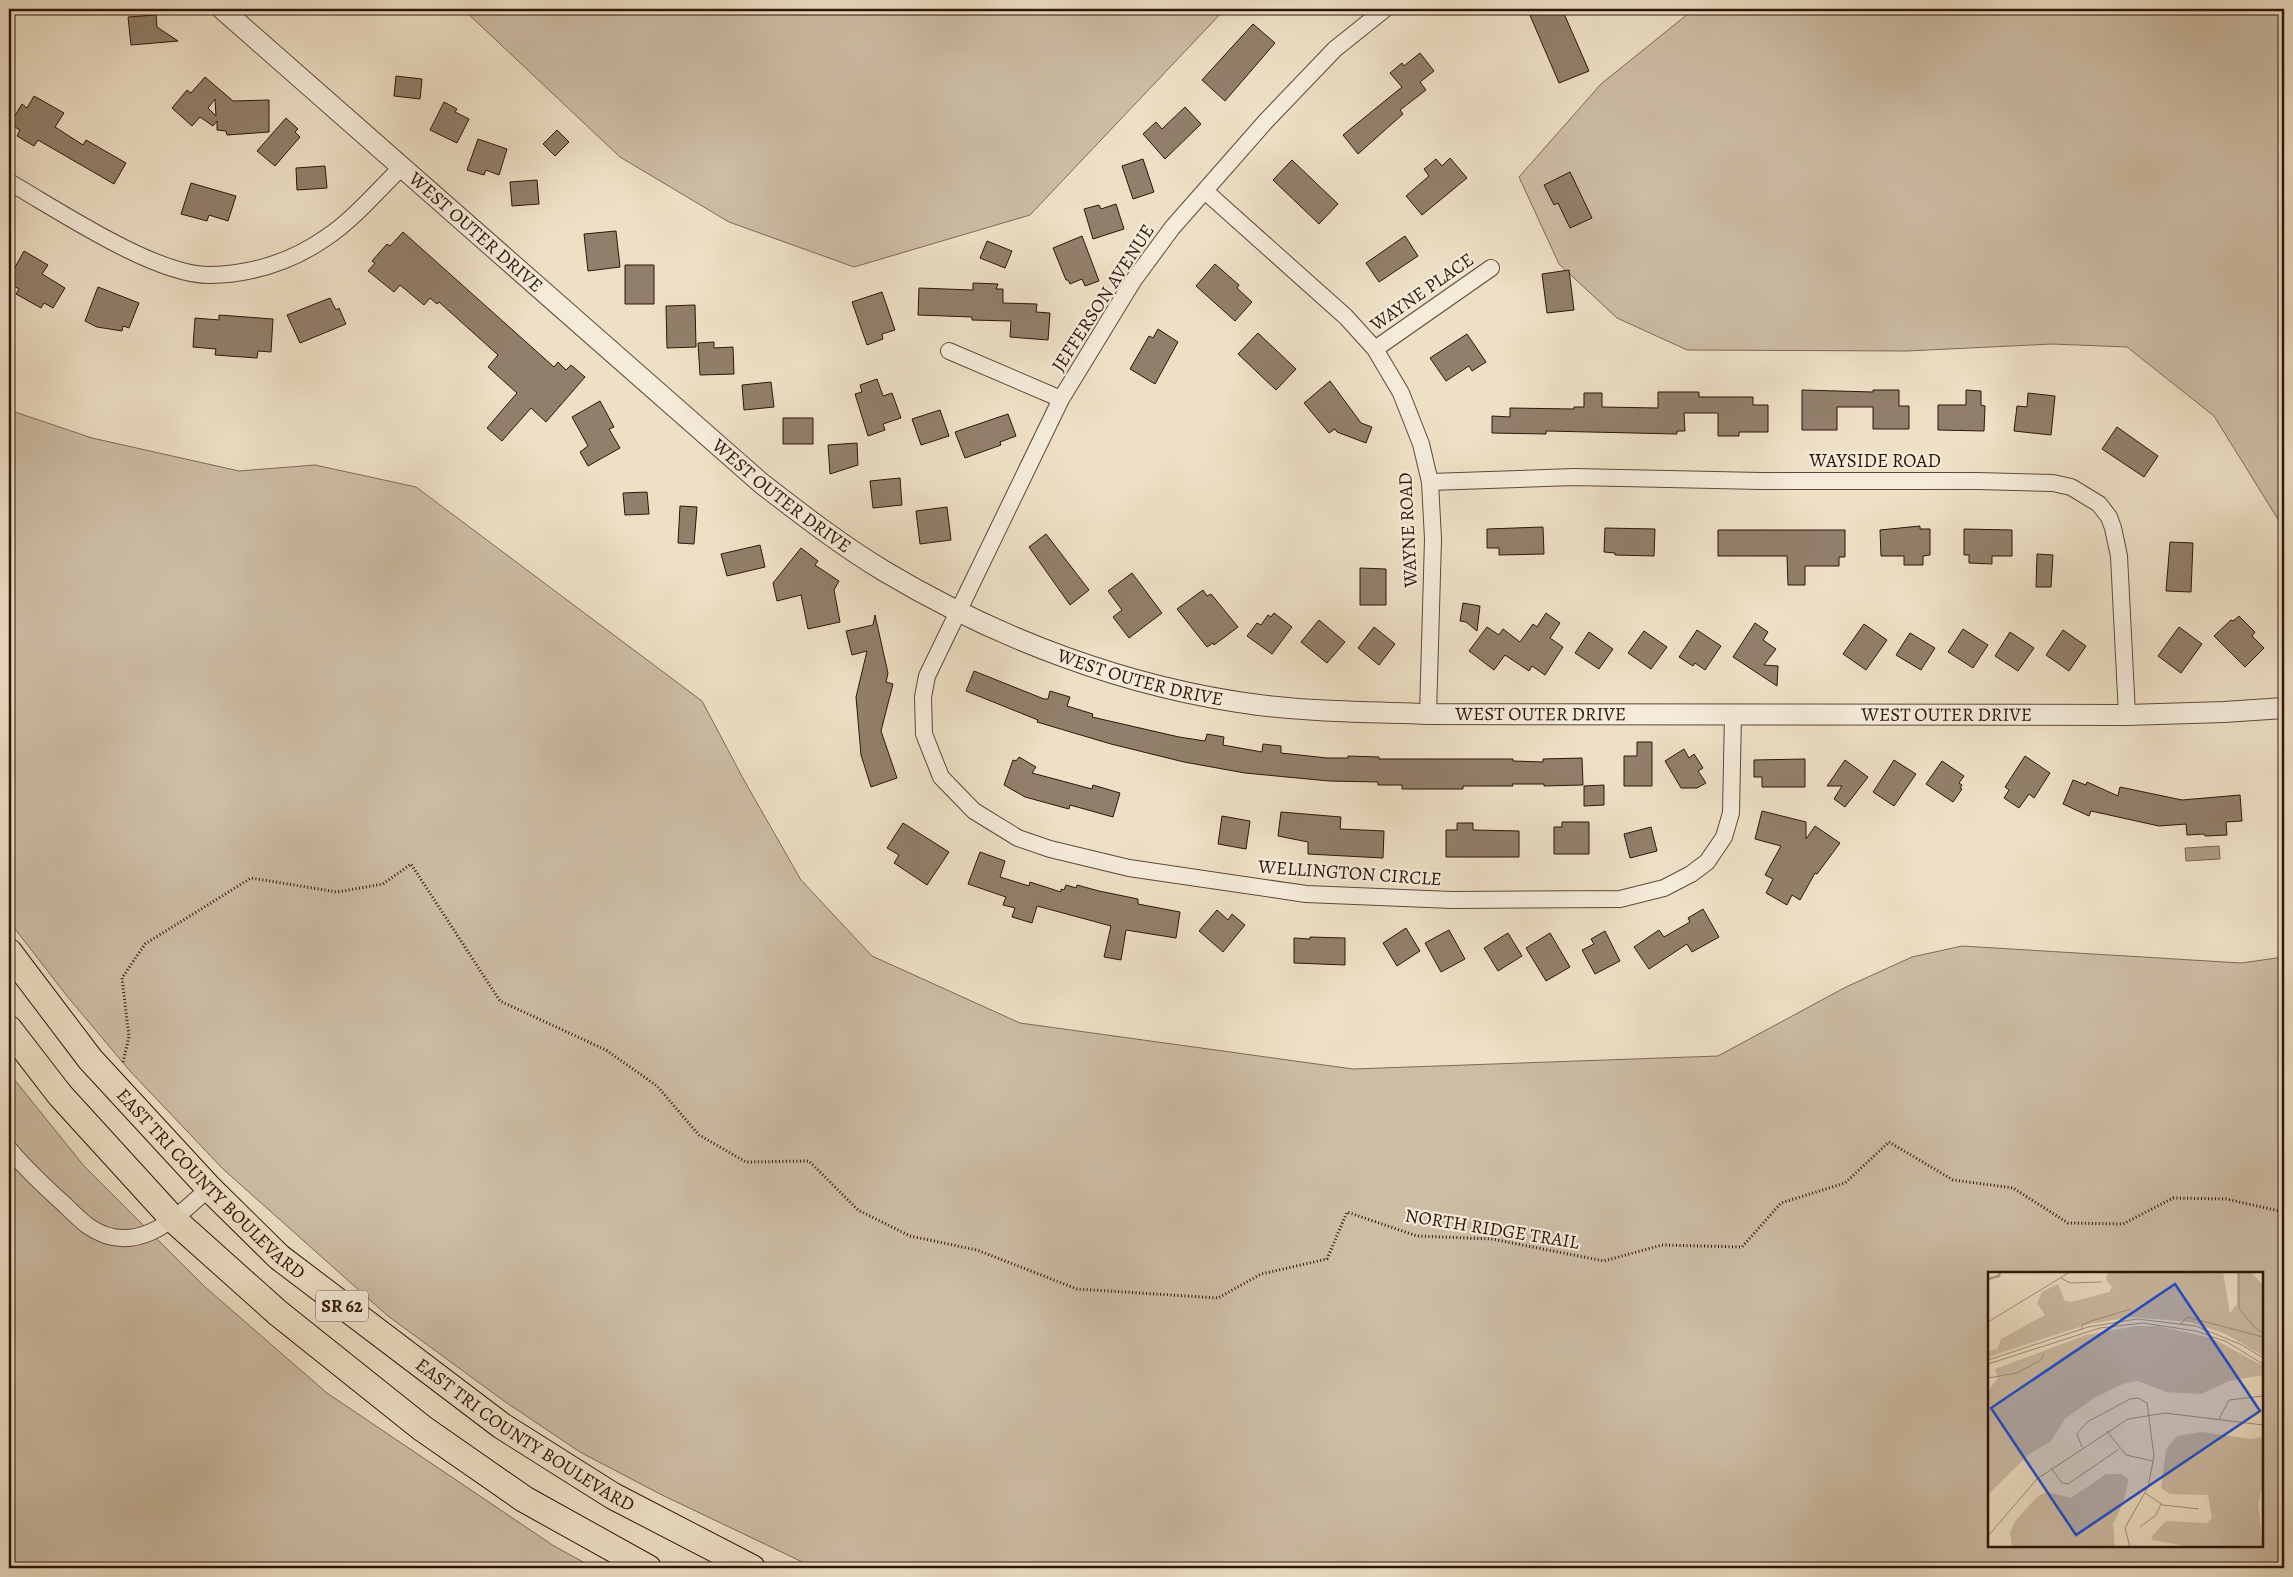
<svg xmlns="http://www.w3.org/2000/svg" width="2293" height="1577" font-family="Alegreya,serif">
<rect width="100%" height="100%" fill="#eee0c5"/>
<filter id="stains"><feTurbulence type="fractalNoise" baseFrequency=".004" numOctaves="4"/><feColorMatrix values="0 0 0 0 .2 0 0 0 0 .09 0 0 0 0 .02 0 0 0 .5 -.17"/></filter>
<radialGradient id="worn" r=".72"><stop offset=".6" stop-color="#630" stop-opacity="0"/><stop offset="1" stop-color="#630" stop-opacity=".3"/></radialGradient>
<path fill="#cdbda5" stroke="#7e6958" fill-rule="evenodd" d="M463,9H1225L1030,215L854,267L729,222L620,157Z
M1694,9H2284V529L2214,416L2127,347L2052,344L1907,351L1687,350L1617,318L1559,264L1519,177L1601,84Z
M9,410L92,438L239,471L315,465L416,487L702,701L745,782L801,880L872,956L1020,1023L1353,1069L1718,1056L1846,987L1912,957L1962,946L2241,963L2284,957V1568H815L660,1494L580,1452L504,1401L388,1316L223,1169L130,1071L67,996L9,921ZM1989,1273H2262V1546H1989Z
M9,1073L84,1166L205,1287L327,1393L554,1546L594,1568H9Z"/>
<path fill="#ad9b85" stroke="#7a6554" d="M2219,846L2220,859L2186,861L2185,848Z"/>
<path fill="#927f6b" stroke="#2e150a" fill-rule="evenodd" d="M1540,9H1562L1589,71L1559,83L1529,13Z
M156,15L157,27L178,41L131,45L128,17Z
M1253,24L1275,43L1225,101L1202,80Z
M1420,53L1434,71L1420,82L1426,90L1400,110L1403,114L1358,154L1343,135L1402,87L1390,73L1402,63L1404,66Z
M396,76L422,79L420,99L394,96Z
M205,77L233,101L269,100V132L227,135L226,131L217,130V121L213,126L200,117L192,126L172,108L187,90L191,93ZM215,99L216,116L208,108Z
M34,96L64,113L55,127L83,145L86,140L126,163L114,184L38,140L34,146L17,136L20,130L10,124L22,104L27,108Z
M444,102L457,109L455,112L469,119L457,143L430,130Z
M1185,107L1201,124L1165,159L1143,134L1156,122L1162,129Z
M286,118L298,129L295,132L300,137L275,166L257,151Z
M557,130L569,142L555,156L543,144Z
M478,139L507,149L499,175L486,170L484,175L467,170Z
M1450,158L1467,178L1422,215L1406,196L1429,176L1424,169L1436,159L1442,166Z
M1143,159L1154,192L1133,199L1122,166Z
M1292,160L1338,204L1319,224L1273,180Z
M325,166L327,188L297,190L296,168Z
M1570,172L1592,218L1570,228L1558,203L1554,205L1544,185Z
M537,180L539,204L512,206L510,182Z
M191,183L236,196L228,221L209,215L207,221L181,214Z
M1116,204L1124,229L1093,239L1084,209L1099,205L1101,209Z
M616,231L620,267L588,271L584,234Z
M403,232L554,367L558,362L566,370L571,365L585,377L546,422L531,408L502,441L487,428L517,393L488,367L498,355L439,302L437,304L430,298L424,305L400,285L394,292L368,271L375,263L372,261L387,244L390,246Z
M1082,236L1099,281L1085,286L1082,279L1070,284L1068,280H1066L1053,248Z
M1405,236L1418,256L1379,282L1366,263Z
M987,241L1012,251L1005,268L980,258Z
M24,251L48,265L42,274L65,288L53,308L44,303L41,308L16,294L19,289L9,283V278Z
M1215,264L1239,285L1237,288L1252,302L1235,321L1196,286Z
M625,265H654V304H625Z
M1569,270L1574,310L1547,313L1542,274Z
M973,283L998,284L996,289H1003V303L1037,304L1036,312L1050,313L1048,340L1010,337L1011,321L972,320V317L918,315L919,288L973,290Z
M98,287L139,303L129,328L123,326L122,331L97,327L85,321Z
M882,292L895,330L882,334L883,339L867,345L852,302Z
M330,298L336,310L339,308L346,324L300,343L287,315Z
M695,305L696,347L667,348L666,306Z
M219,315L273,319L271,352L258,351L257,358L215,355L216,349L193,347L195,318L219,320Z
M1158,329L1178,342L1155,384L1130,369L1149,336L1153,338Z
M1258,333L1296,369L1276,390L1238,354Z
M1467,334L1486,362L1472,371L1469,366L1446,381L1430,358Z
M714,342V348L733,347L734,374L700,375L698,343Z
M877,379L883,396L892,393L901,418L883,424L885,430L868,436L855,394L862,392L860,385Z
M1330,381L1361,423L1372,427L1366,443L1337,432L1335,429L1329,433L1304,403Z
M771,382L774,407L744,410L742,385Z
M1802,390L1873,392V390H1899V406H1909V429H1873V407H1837V430H1802Z
M1966,390L1981,391V405L1985,406L1984,431L1938,430V405H1966Z
M1658,392H1699V397H1753V405H1768V432H1739V436H1718V413H1684L1685,431H1677V434L1546,431V434L1492,433V416L1510,417V408L1574,409V407H1584V393H1602V407L1658,408Z
M2028,393L2055,396L2051,435L2014,431L2017,406L2027,407Z
M600,401L614,427L609,429L620,448L588,466L580,452L588,446L572,417Z
M940,410L949,436L921,445L912,419Z
M1008,414L1016,436L1000,442L1001,445L965,458L955,432Z
M783,418H813V444H783Z
M2117,427L2158,456L2144,477L2102,449Z
M857,443L858,465L830,474L828,445Z
M900,478L902,505L873,508L870,481Z
M647,492L649,514L625,515L623,493Z
M680,506L697,507L694,544L678,543Z
M947,507L951,540L920,544L916,511Z
M1920,526V529H1930V555L1923,556V565H1904V556H1881L1880,530Z
M1543,527L1544,554L1499,555V548H1487V529Z
M1605,528L1655,529L1654,556L1615,555V553L1604,552Z
M1964,529L2012,530V556H1992V564L1969,563V555H1964Z
M1718,530H1845V557H1839V566H1805V585H1788L1787,556H1718Z
M1046,534L1089,590L1070,605L1029,547Z
M2170,542L2193,543L2191,592L2166,591Z
M760,545L765,567L727,576L721,554Z
M801,548L818,561L815,565L839,581L834,590L840,622L808,629L801,595L777,601L773,583Z
M2037,554L2053,555L2051,587H2036Z
M1360,568L1386,569V605H1360Z
M1132,573L1162,613L1129,638L1113,617L1122,610L1108,591Z
M1203,590L1207,596L1211,594L1238,627L1214,645L1213,643L1207,647L1177,609Z
M1463,603L1480,606L1477,631L1466,622L1460,621Z
M1274,613L1292,627L1272,654L1247,636L1257,623L1261,625L1268,615L1271,617Z
M1546,613L1560,623L1550,638L1563,647L1545,675L1532,666L1529,671L1505,655L1494,670L1469,651L1487,627L1499,635L1503,629L1520,642L1533,624L1537,627Z
M875,615L888,673L886,682L893,684L881,731L897,778L871,787L861,755L856,697L867,651L852,655L846,631L873,625Z
M2239,616L2255,632L2252,636L2264,648L2245,667L2214,636L2231,620L2233,621Z
M1319,620L1345,642L1327,663L1301,642Z
M1755,623L1768,632L1763,640L1776,649L1764,665L1778,666L1777,686L1733,657Z
M1864,624L1887,640L1866,670L1843,654Z
M1374,627L1395,644L1379,665L1358,648Z
M2179,627L2202,644L2181,673L2158,656Z
M1963,629L1988,645L1973,668L1948,652Z
M1697,630L1721,646L1705,670L1695,663L1693,666L1679,657Z
M2063,630L2086,646L2069,671L2046,655Z
M1644,631L1667,647L1651,669L1628,653Z
M1589,632L1613,649L1599,669L1575,653Z
M2010,632L2034,648L2018,671L1995,656Z
M1910,633L1935,648L1921,670L1896,655Z
M974,671L1044,699H1048L1050,691L1070,697L1067,706L1093,714L1092,717L1179,737L1205,741L1207,734L1224,737L1223,745L1262,752L1263,744L1281,746V753L1327,758H1348V756L1379,757V759H1513V761L1543,762V759L1582,758L1583,785L1544,786V784H1512L1513,786H1463V789H1402V785H1378V782L1329,781L1245,773L1184,762L1111,744L1037,722L1038,720L966,691Z
M1637,742H1652V786H1624V756H1637Z
M1684,749L1689,758L1694,754L1703,768L1698,771L1706,783L1697,788H1681L1665,761Z
M2025,756L2050,773L2034,798L2029,794L2019,808L2004,798L2009,790L2005,787Z
M1019,757L1036,767L1032,773L1092,789L1093,785L1120,793L1113,817L1070,805L1069,809L1025,797L1004,785L1013,760L1016,761Z
M1805,759V787H1762V777H1754V760Z
M1845,760L1868,777L1845,807L1834,799L1842,786H1827Z
M1894,760L1916,774L1894,806L1873,792Z
M1942,761L1964,776L1959,783L1962,785L1960,788L1962,789L1953,802L1926,784Z
M2073,780L2086,785L2087,782L2118,796L2120,787L2182,800L2240,795L2242,821L2226,822L2227,835L2205,836L2204,834L2187,835L2186,824L2159,826L2091,811L2089,816L2063,804Z
M1604,785V805L1584,806V786Z
M1762,811L1806,822V839L1815,826L1840,843L1817,874L1815,873L1800,900L1792,895L1787,905L1766,893L1773,879L1765,875L1781,846L1755,839Z
M1281,812L1341,817L1340,829L1384,831L1383,858L1308,854V842L1278,836Z
M1222,816L1250,821L1246,849L1218,844Z
M1562,822H1589V854H1554V827H1562Z
M903,823L949,852L927,885L894,863L899,855L887,848Z
M1457,823H1473V830L1519,831V857H1446V830H1457Z
M1651,827L1657,851L1630,858L1624,834Z
M980,852L1005,861L1000,877L1029,886L1030,882L1061,892V889L1064,890L1066,885L1076,888L1077,885L1099,891L1138,899V904L1180,912L1176,938L1126,930L1121,960L1104,957L1111,926L1037,906L1032,923L1012,917L1015,908L1003,905L1006,897L968,884Z
M1703,909L1719,937L1692,952L1687,944L1649,969L1634,947L1659,930L1664,937L1690,922L1688,918Z
M1217,910L1228,920L1232,914L1245,925L1223,952L1199,931Z
M1406,928L1420,951L1397,966L1383,943Z
M1449,930L1465,959L1441,972L1425,943Z
M1605,931L1620,961L1595,974L1582,950L1594,944L1591,939Z
M1508,933L1522,956L1498,971L1484,948Z
M1550,933L1570,967L1546,981L1526,948Z
M1310,937L1345,938V965L1294,963V938L1310,939Z"/>
<g fill="none" stroke-linecap="round" stroke-linejoin="round">
<g stroke="#5e4839" stroke-width="18">
<path id="minor" d="M1385,9L1335,49L1266,121L1172,228L1133,281L1061,399L927,676L923,697L924,734L941,777L974,811L1018,838L1050,849L1129,868L1306,894L1452,900L1620,899L1664,888L1691,874L1707,862L1724,837L1731,813L1733,714
M9,182C58,210 156,276 210,275C252,274 293,261 327,237C354,219 378,190 402,167
M1205,191L1346,317L1375,349L1401,393L1421,444L1430,482L1433,539L1428,714
M1375,349L1491,268
M949,351L1061,399
M1430,482L1574,477L1761,481H1977L2053,483L2071,487L2099,504L2109,517L2113,528L2119,556L2127,715
M9,1149C26,1169 45,1187 65,1205C72,1212 80,1220 88,1226C135,1259 176,1218 209,1188"/>
</g>
<g stroke="#5e4839" stroke-width="22">
<g id="tertiary">
<path id="s1" d="M222,9L761,483C801,514 841,545 884,571C998,639 1127,688 1259,705C1315,712 1371,712 1428,714L2127,715L2224,712L2284,708"/>
</g>
</g>
<g stroke="#2e150a" stroke-width="28">
<g id="trunk">
<path id="s2" d="M9,952L90,1059L209,1188L279,1257L502,1426L613,1496L752,1568"/>
<path d="M9,1029L60,1095L174,1220L278,1313L422,1428L524,1499L648,1568"/>
</g>
</g>
<path stroke="#2e150a" stroke-width="3" stroke-dasharray="1 2.5" stroke-linecap="butt" d="M123,1062L129,1037L122,978L145,944L251,878L337,892L383,884L411,864L500,1001L606,1050L657,1086L699,1135L746,1162L809,1161L858,1210L910,1236L977,1250L1077,1289L1218,1298L1261,1274L1327,1259L1347,1212L1417,1236L1492,1239L1604,1261L1662,1245L1742,1247L1781,1203L1845,1183L1889,1142L1953,1180L2013,1188L2068,1223L2123,1224L2173,1198L2226,1199L2284,1212"/>
<use href="#minor" stroke="#f4ebd9" stroke-width="16"/>
<use href="#tertiary" stroke="#f4ebd9" stroke-width="20"/>
<use href="#trunk" stroke="#eee0c5" stroke-width="26"/>
</g>
<g text-anchor="middle" dominant-baseline="central" stroke-width="4.5" stroke-linejoin="round" paint-order="stroke">
<rect fill="#f4ebd9" stroke="#695548" stroke-width="1" x="316" y="1290.5" width="52" height="31" rx="4"/>
<g font-size="18" font-weight="bold" fill="#2e150a">
<text x="342" y="1306">SR 62</text>
</g>
<g font-size="19" fill="#2e150a" stroke="#f4ebd9">
<text stroke="none"><textPath href="#s1" startOffset="338">WEST OUTER DRIVE</textPath></text>
<text transform="translate(1422 292) rotate(-35)">WAYNE PLACE</text>
<text transform="translate(1103 298) rotate(-57)">JEFFERSON AVENUE</text>
<text x="1875" y="461">WAYSIDE ROAD</text>
<text stroke="none"><textPath href="#s1" startOffset="742">WEST OUTER DRIVE</textPath></text>
<text transform="translate(1408 530) rotate(-93)">WAYNE ROAD</text>
<text stroke="none"><textPath href="#s1" startOffset="1148">WEST OUTER DRIVE</textPath></text>
<text stroke="none"><textPath href="#s1" startOffset="1552">WEST OUTER DRIVE</textPath></text>
<text stroke="none"><textPath href="#s1" startOffset="1958">WEST OUTER DRIVE</textPath></text>
<text transform="translate(1350 873) rotate(4)">WELLINGTON CIRCLE</text>
<text stroke="none"><textPath href="#s2" startOffset="308">EAST TRI COUNTY BOULEVARD</textPath></text>
<text transform="translate(1492 1229) rotate(9)">NORTH RIDGE TRAIL</text>
<text stroke="none"><textPath href="#s2" startOffset="712">EAST TRI COUNTY BOULEVARD</textPath></text>
</g>
</g>
<g transform="translate(1988 1272)">
<rect width="275" height="275" fill="#eee0c5"/>
<path d="M120,0H235L242,41L249,32V1L263,0L275,13V84L238,62L202,50L144,45L101,52L0,85V79L9,77L13,67L57,43L49,31L54,20L70,12L77,29L83,30L121,20L124,15L118,8ZM147,54H170L224,66L275,94V103L241,109L213,122L178,120L150,109L135,112L106,126L77,147L63,169L40,183L0,223V119L10,106L7,97L98,63ZM214,160L263,167L275,165V212L270,232L275,275H203L164,268V264L178,249L219,251L224,246L220,223L182,222L173,216L178,177L189,164ZM118,202H133L141,207L135,231L125,252L127,275H24L22,260L28,248L50,224L60,220L83,226Z" fill="#cdbda5"/>
<path fill="none" stroke="#ad9b85" stroke-width="2.5" d="M0,7L11,4L12,0"/>
<path fill="none" stroke="#a18f7a" stroke-width="1" d="M251,0V36L266,55L275,61M73,6L82,11L114,10M0,50L82,0M192,53L199,45L275,65M94,58V53L103,49L143,37M0,88L100,55L149,47L208,54L254,73L275,86M0,92L112,56L155,51L208,59L239,70L275,92M0,106L29,101L53,88L56,82M231,147L241,128L275,124M119,159L138,183L165,189M94,175L89,162L99,150L142,127L150,126L159,131L166,184L160,215L137,256L142,275M63,196L74,211L80,212L131,177M157,221L175,233L211,237M152,255L168,243L173,232M0,264L49,207L140,147L177,141L275,153"/>
<path fill="#1d4ed8" fill-opacity="0.15" stroke="#1d4ed8" stroke-width="2.5" d="M187,12L272,139L88,263L3,136Z"/>
<rect width="275" height="275" fill="none" stroke="#2e150a" stroke-width="2.5"/>
</g>
<rect width="2293" height="1577" fill="none" stroke="#eee0c5" stroke-width="30"/>
<rect x="10" y="10" width="2273" height="1557" fill="none" stroke="#2e150a" stroke-width="2.5"/>
<rect x="15" y="15" width="2263" height="1547" fill="none" stroke="#2e150a"/>
<rect width="100%" height="100%" filter="url(#stains)"/>
<rect width="100%" height="100%" fill="url(#worn)"/>
</svg>
